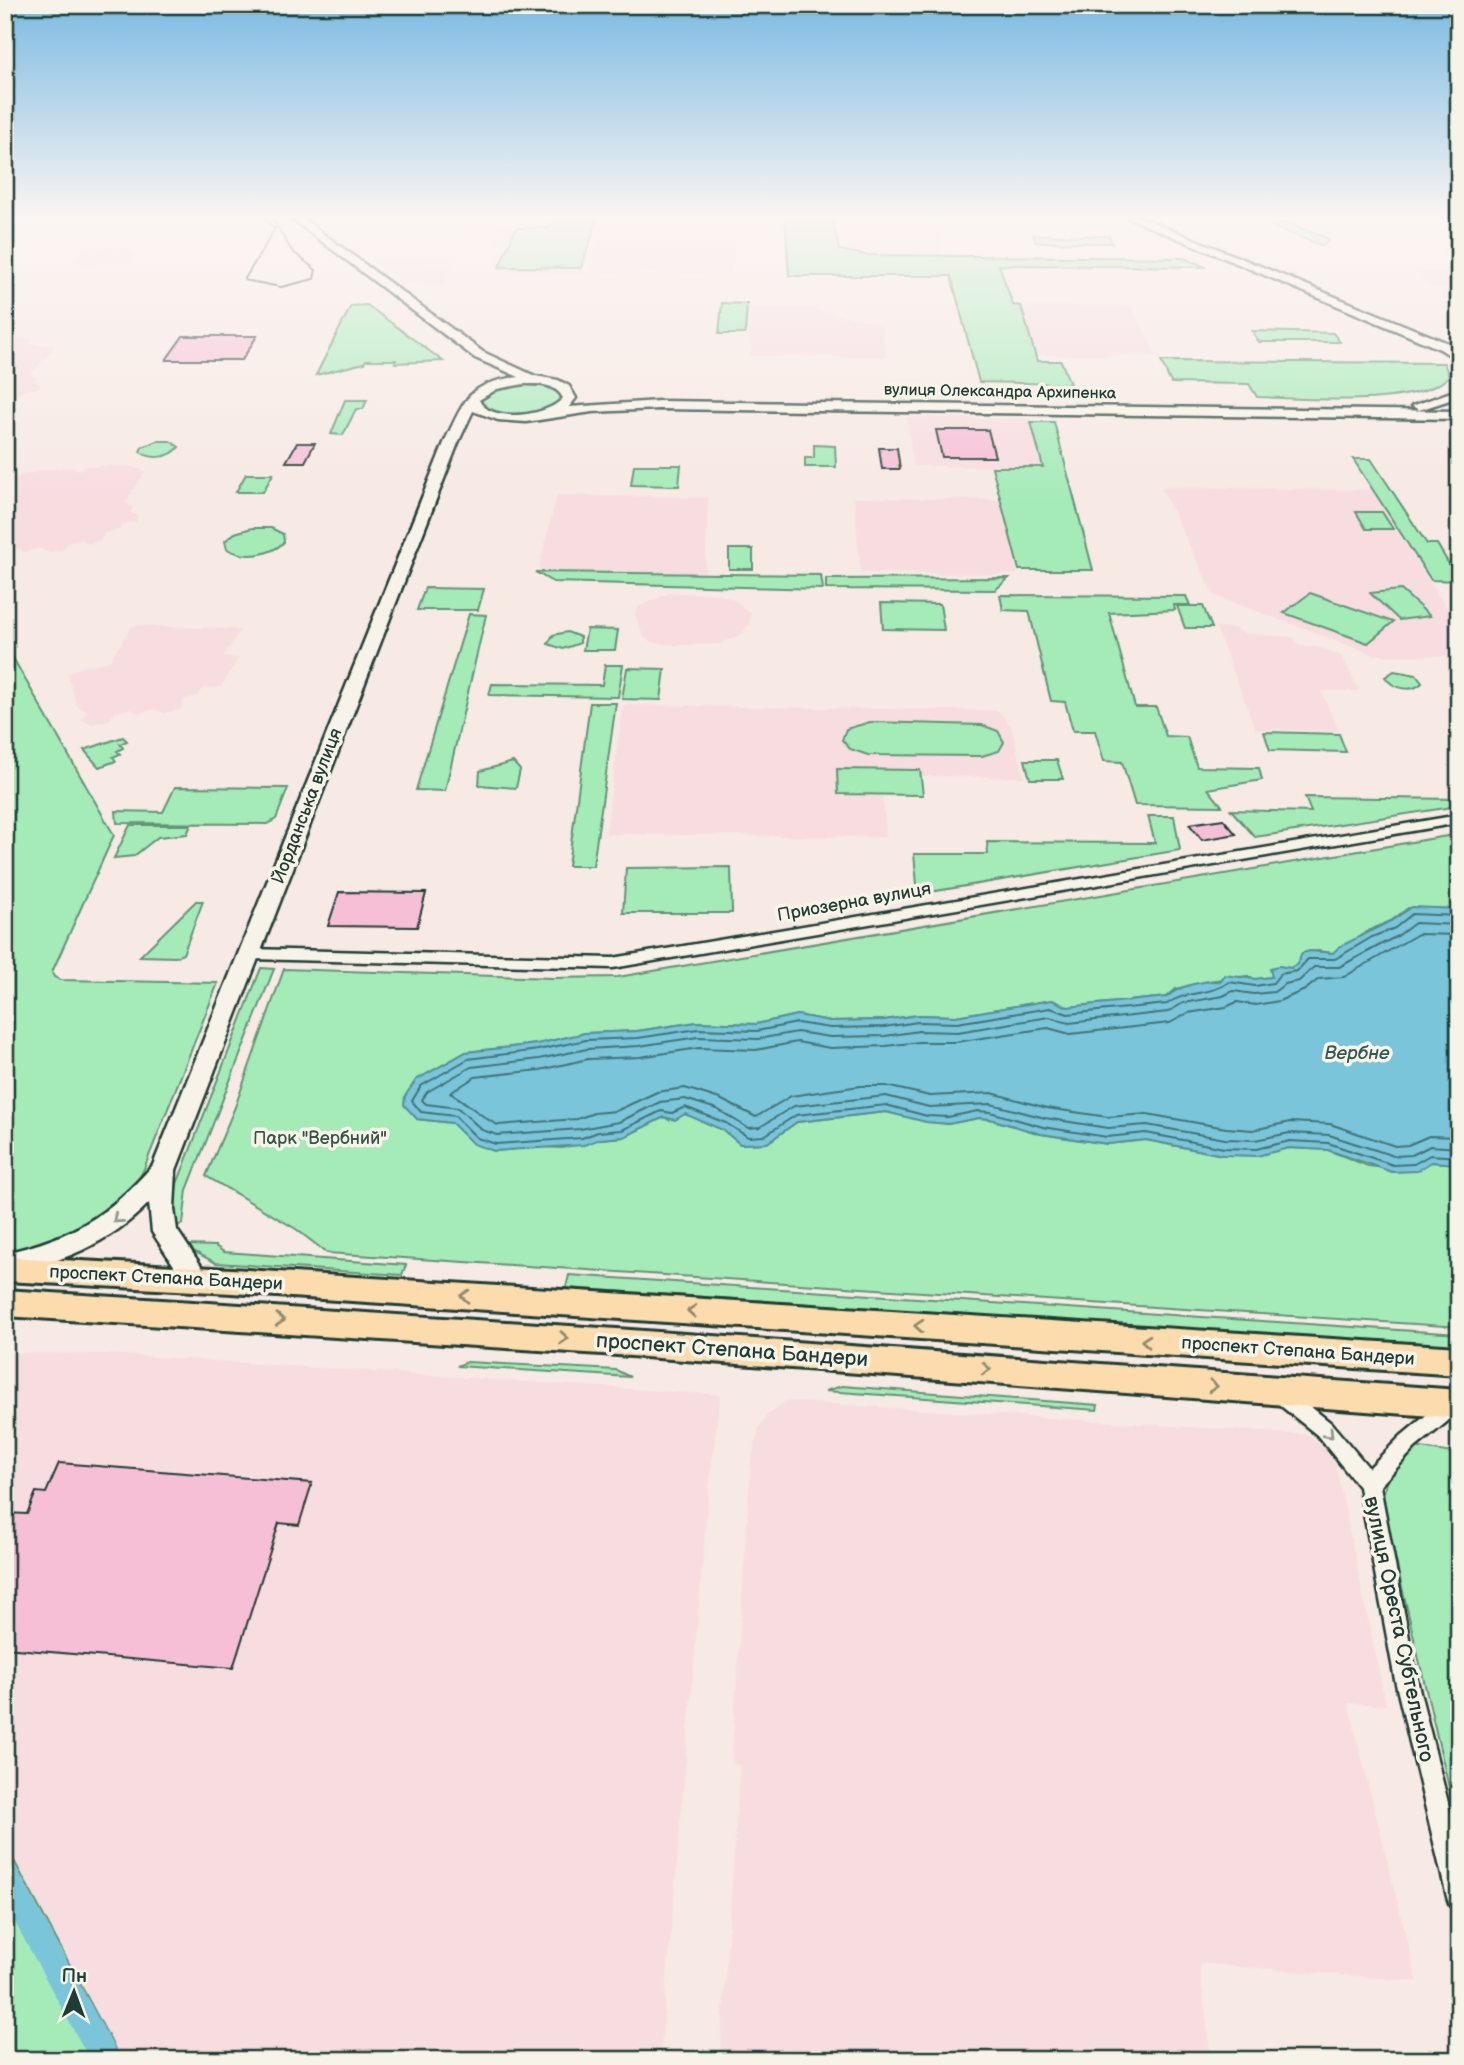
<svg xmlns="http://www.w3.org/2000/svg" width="1464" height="2065" font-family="'Balsamiq Sans',sans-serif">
<rect width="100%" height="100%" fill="#f7e9e4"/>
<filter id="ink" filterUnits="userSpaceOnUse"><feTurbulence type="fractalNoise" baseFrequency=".0143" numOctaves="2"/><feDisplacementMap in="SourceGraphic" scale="14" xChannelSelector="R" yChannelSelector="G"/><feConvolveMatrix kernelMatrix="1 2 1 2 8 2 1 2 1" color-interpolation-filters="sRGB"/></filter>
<g filter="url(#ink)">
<path fill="#f7dce0" d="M453,215H520L475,228Z
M528,215H599L583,274H521L494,267L502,247L488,235L489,230Z
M603,215H737L732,273L589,272Z
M839,217L935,218L944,256L865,255L843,250Z
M93,247L127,248L133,250L136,256L127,262L108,266L109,263H99L96,266L74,262L80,251Z
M373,260L454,262L443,284L402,283Z
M1417,271H1459V288H1438L1429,285Z
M1021,306H1131L1157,356L1035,355Z
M750,309H812L881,324L887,357L751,356Z
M10,337L34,339L31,343L38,345H56L30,375L37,377L34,381L41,384L37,388L25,390L5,401V338Z
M907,417L1030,419L1043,467L913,466Z
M84,466H127L146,471L125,503L133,507L130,513L138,516L135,522L121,524L119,530L104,533L101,540L88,543L80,539L68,542L63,549L49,552L39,548L25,552L17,548L5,551V491L19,476L41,470L72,467L80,470Z
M1161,487L1371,490L1459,628V656L1375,655L1214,595Z
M557,495L708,498L705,574L544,572L539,569Z
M854,498L1002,500L1017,574L861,573Z
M669,593L718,594L735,600L750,614L749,624L743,633L720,644L675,645L652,642L644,637L635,615L638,607Z
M137,626L235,629L239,631L223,657L238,658L221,687L203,688L198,696L184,699L180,709L165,713L154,709L139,713L130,709L115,712L109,720L92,724L82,719L88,711L77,706L67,674L80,668L110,661L131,627Z
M1216,628H1235L1244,634L1293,637L1299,646L1317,647L1342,657L1359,691H1321L1339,731L1256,729Z
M623,705L999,711L1011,726L1024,777L921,776L923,795L882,794L886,837L606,834Z
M5,1353L109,1354L720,1395L708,1496L660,2060H121L5,1844Z
M785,1401L1309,1435L1334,1458L1386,1705L1348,1703L1417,1981L1199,1963L1211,2060H720L740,1765L732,1764V1753L751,1462L759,1428L766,1417Z"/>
<path fill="#a4ebb8" stroke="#629476" stroke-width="2" d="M554,215H599L581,268L499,267L516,228H549Z
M785,215H832L839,250L865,255L1184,258L1206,267L999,265L1013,305L1021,306L1037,361H1061L1070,384L979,382L951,276H789Z
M1281,224H1291L1329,239L1323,246L1271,226Z
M1033,235L1109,236L1112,243L1036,242Z
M722,303L747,304L745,334H719Z
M367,305L443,361L395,363L396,360H366L364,363L316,375L351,306Z
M1252,331L1333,333L1340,342H1259Z
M1161,361L1444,363L1449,376C1420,409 1301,398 1257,397L1249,384L1171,383Z
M521,383L545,386L560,394L561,401C542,417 499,423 482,403V397L492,390Z
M345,400H367L363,409H356L343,435L331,434Z
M1031,422H1054L1093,570H1019L992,467H1043Z
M158,441H170L179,447C170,458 152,460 140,452L142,447Z
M814,445L835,446L836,467H805V458H814Z
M1353,459H1371L1427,544H1437L1459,581L1431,580Z
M634,465H681L679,486L631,485Z
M246,474H273L263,492H236Z
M1356,512H1382L1393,529H1366Z
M252,528H271L283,534L284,542C270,556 245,559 227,549L225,541L235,533Z
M729,549H753V569H729Z
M535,572L821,575L823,589L553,582Z
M1009,578L995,590L826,589V579Z
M425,588L484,589L478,610H417Z
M1401,590L1430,616L1399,620L1370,593Z
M1310,593L1393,622L1368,643L1284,613Z
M1000,595L1186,596L1190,605H1174L1175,610L1109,613L1135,707H1156L1166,736L1187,737L1197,767L1259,768L1262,780L1208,789L1222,806L1135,805L1122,762L1104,761L1095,731H1073L1065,702L1051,701L1029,611L1003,610Z
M881,603L940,604L944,630L883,629Z
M1177,606H1203L1212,628H1185Z
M469,614L486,615L445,791L416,790Z
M587,629L618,630L615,650H583Z
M567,632L580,637V643L563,649L548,644L553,635Z
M5,644L114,835L52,972L54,977L61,980L218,983L143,1171C136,1184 129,1197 118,1208C94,1230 38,1251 5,1251V832L8,818L5,810Z
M605,665H623L618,697L489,695L492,684L602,685Z
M627,668L665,669L661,700L622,699Z
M1394,671L1416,675L1422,683C1412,693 1393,689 1385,677Z
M590,703H616L593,866H568Z
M870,722L982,725L998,731L1004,742L999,751L982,756L868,755L850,749L842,740L846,729Z
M1264,732L1339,734L1346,752L1270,750Z
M123,737L127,741L120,744L123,748L117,751L120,754L113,757L116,761L99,767L84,750Z
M1025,760H1057L1063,779H1030Z
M513,762L520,770L516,788L479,785L480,771Z
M837,769L920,770L923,795L838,794Z
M175,787L288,788L276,819L267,824L117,823L116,811L163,812Z
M1305,797L1459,799V806L1255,837L1231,810L1311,812Z
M1148,816H1174L1180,850L918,894L914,854H988L987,842L1155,843Z
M130,825H191L187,834L158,837L134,856L114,858Z
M1459,834V909L1408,908L1391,921L1370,930L1333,953L1318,951L1302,953L1297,964L1290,968L1279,966L1273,977L1255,979L1246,976L1208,981L1176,989L1167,997L1068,1007L1052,1000L956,1016L918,1015L884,1020L830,1021L797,1015L756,1024L697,1022L637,1031L585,1033L537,1044L466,1052L416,1080L417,1119L452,1123L494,1151L541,1147L562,1148L600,1139L624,1137L664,1117L669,1120L685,1114L697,1118L723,1130L740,1144L767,1143L797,1122L886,1112L948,1124L979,1118L990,1119L1041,1134L1107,1144L1146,1140L1223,1155L1289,1148L1328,1150L1368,1166L1417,1171L1431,1162L1459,1164V1327L327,1253L296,1229L206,1176L235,1107L284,969L552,978L618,977Z
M731,867L732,913H623L626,868Z
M196,901H203L183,954L176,957L140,956Z
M261,968L274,969L187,1190L183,1224L175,1226L174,1199L177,1184Z
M187,1245L215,1246L224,1252L406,1265L402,1275L216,1263L195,1252Z
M569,1275L1459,1334V1347L566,1288Z
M467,1362L616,1370L630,1377L457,1366Z
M842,1386L1098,1405L1097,1410L825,1391Z
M1415,1447L1459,1454V1830L1382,1502L1387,1477Z
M5,1844L121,2060H5Z"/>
<path fill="#7ac5da" stroke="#568f98" stroke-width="2" d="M1412,907L1459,909V1164L1431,1162L1417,1171L1392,1172L1328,1150L1289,1148L1257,1156L1223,1155L1146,1140L1108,1144L1041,1134L990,1119L979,1118L948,1124L926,1122L886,1112L797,1122L767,1143L740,1144L723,1130L685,1114L675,1120L664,1117L624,1137L600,1139L584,1145L494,1151L473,1144L452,1123L417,1119L404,1105L405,1096L416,1080L466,1052L537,1044L585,1033L637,1031L697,1022L756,1024L797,1015L830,1021L884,1020L918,1015L956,1016L1052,1000L1068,1007L1167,997C1180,985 1202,981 1220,981L1225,975L1255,979L1272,977L1270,968L1279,966L1291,968L1297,964L1302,953L1310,951L1333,953L1339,947L1391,921Z"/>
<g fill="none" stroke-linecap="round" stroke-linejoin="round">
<path stroke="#437376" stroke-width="2" d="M1459,916L1412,914L1395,928L1372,937L1335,959H1308L1297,971L1280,974L1273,983L1255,986L1229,982C1211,996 1186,990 1167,1004L1068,1014L1050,1008L957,1023L918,1022L884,1027L830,1028L797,1023L757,1031L698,1029L638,1038L586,1040L538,1050L468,1059L421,1086L412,1101L421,1112L455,1116L477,1138L496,1144L582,1138L598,1132L622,1130L661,1111L672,1113L685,1107L726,1123L748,1137L764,1136L796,1115L886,1105L927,1116L948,1117L978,1111L990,1112L1043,1127L1107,1137L1146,1133L1224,1148L1256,1149L1290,1141L1328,1143L1393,1165L1414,1164L1430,1155L1459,1157
M1459,925L1415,923L1399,935L1339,967H1314L1299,981L1285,984L1274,992L1254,994L1233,991L1223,996L1183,1003L1168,1012L1069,1023L1049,1017L958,1032L919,1031L885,1036L830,1037L797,1032L758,1039L698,1037L639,1046L587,1049L539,1059L471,1067L427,1092L422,1100L426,1104L458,1108L482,1130L497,1135L580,1129L619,1122L660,1102L685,1099L717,1109L748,1128L760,1127L794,1106L886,1096L929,1107L991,1104L1045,1118L1108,1128L1147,1125L1225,1139L1255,1140L1290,1133L1329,1135L1394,1156L1412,1155L1430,1146L1459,1148
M1459,935L1418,934L1344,977L1319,979L1305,990L1279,1001L1256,1005L1237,1002L1226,1007L1188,1013L1170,1023L1070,1034L1048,1028L956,1042H919L886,1046L830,1048L797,1042L756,1050L699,1048L640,1057L588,1059L540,1070L475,1077L450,1093C468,1102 481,1118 498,1125L577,1119L594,1113L616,1111L657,1092L685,1088L720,1099L756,1117L791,1096L860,1086H886L930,1096L992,1093L1047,1108L1108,1117L1147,1114L1226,1128L1253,1130L1290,1122L1330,1124L1395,1146L1408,1145L1429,1136L1459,1137"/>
<path fill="#7ac5da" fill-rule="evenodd" d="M5,1862L15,1866L121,2060H90L5,1904Z"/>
</g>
<path fill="#f7bfd6" stroke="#1f3d34" stroke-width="2" d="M183,336H257L242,360H166Z
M936,430H988L995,457H942Z
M297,443H315L305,462H286Z
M879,448H897L900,469H882Z
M1223,819L1236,834L1202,840L1189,824Z
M339,892L426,893L417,927L328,926Z
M59,1463L312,1483L299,1525L279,1523L233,1668L5,1648V1513L27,1514L36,1492L46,1493Z"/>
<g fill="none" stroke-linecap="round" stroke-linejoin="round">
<g stroke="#1f3d34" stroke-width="6">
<path id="pedestrian" d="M1444,215L1459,216V220L1445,216Z"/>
</g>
<g stroke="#1f3d34" stroke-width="5">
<path id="minor" d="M1459,815V823L613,968L250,959L243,954L250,949L613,958Z
M1278,1384L1285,1386L1331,1423L1369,1468L1401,1436L1447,1398L1454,1395L1459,1397V1412L1415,1448L1380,1486L1417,1680L1459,1846V1909L1450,1906L1447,1897L1395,1680L1359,1487L1317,1435L1271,1398L1268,1392L1271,1386Z"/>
</g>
<g stroke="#1f3d34" stroke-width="5">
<path id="secondary" d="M287,215H298L483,352L535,376L558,380L569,386L576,398L569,407L659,401L1459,411V419L659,409L592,412L526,422L498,420L473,411L458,443L176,1170L174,1209L177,1230L210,1279L206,1287L197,1290L188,1287L152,1232L149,1203C108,1245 61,1262 5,1275V1253C72,1238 108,1216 153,1165L444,443C465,400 467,383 519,377L475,358ZM524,384C539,384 555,383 563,398C549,416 490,424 479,400L497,389Z
M1122,215H1135L1448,343L1459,351V361L1440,349Z
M1459,389V397L1419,410L1412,406Z"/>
</g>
<g stroke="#1f3d34" stroke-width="6">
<path id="primary" d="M5,1257L232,1269L1459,1347V1375L232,1293L5,1281Z
M5,1290L617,1329L1459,1390V1418L617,1355L5,1316Z"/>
</g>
<use href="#pedestrian" fill="#f7f3e8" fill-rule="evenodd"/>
<use href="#minor" fill="#f7f3e8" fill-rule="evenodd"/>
<use href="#secondary" fill="#f7f3e8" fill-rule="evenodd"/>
<use href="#primary" fill="#fcdcac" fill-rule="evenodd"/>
<path stroke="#1f3d34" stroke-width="2" d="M262,215L275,229L244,280L281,287L314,279L316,270L292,251L273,220L266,215"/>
</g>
<defs><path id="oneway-chevron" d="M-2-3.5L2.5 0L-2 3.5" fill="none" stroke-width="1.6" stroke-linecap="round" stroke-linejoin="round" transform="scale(1.75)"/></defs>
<g stroke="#8b988e">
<use href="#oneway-chevron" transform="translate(117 1219) rotate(139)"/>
<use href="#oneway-chevron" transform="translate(1329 1434) rotate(46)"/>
</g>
<g stroke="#8e8c70">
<use href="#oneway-chevron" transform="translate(465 1296) rotate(-176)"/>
<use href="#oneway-chevron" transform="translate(692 1311) rotate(-176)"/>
<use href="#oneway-chevron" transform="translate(280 1320) rotate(4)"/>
<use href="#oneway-chevron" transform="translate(919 1326) rotate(-176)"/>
<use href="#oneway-chevron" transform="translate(564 1338) rotate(4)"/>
<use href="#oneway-chevron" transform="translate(1146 1341) rotate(-176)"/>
<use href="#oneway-chevron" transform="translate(986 1369) rotate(4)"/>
<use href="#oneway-chevron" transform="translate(1213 1386) rotate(4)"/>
</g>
</g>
<linearGradient id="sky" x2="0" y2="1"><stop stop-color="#7cbbe2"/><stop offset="0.43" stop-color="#fbf5f3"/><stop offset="1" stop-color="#fbf5f3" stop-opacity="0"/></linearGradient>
<rect width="1464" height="504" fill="url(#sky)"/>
<g text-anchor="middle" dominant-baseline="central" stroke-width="7" stroke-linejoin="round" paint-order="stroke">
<g font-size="16" fill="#1f3d34" stroke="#f7f3e8">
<text transform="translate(1000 392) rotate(1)">вулиця Олександра Архипенка</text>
</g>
<g font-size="18" fill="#1f3d34" stroke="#f7f3e8">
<text transform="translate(307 806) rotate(-69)">Йорданська вулиця</text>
<text transform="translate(854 902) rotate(-10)">Приозерна вулиця</text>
<text transform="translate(166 1278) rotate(3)">проспект Степана Бандери</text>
<text transform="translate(1298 1351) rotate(4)">проспект Степана Бандери</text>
</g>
<g font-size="18" fill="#335748" stroke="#f7f3e8">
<text x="320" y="1138">Парк "Вербний"</text>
</g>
<g font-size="19" font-style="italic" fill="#315855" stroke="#f7f3e8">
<text x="1357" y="1053">Вербне</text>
</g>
<g font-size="21" fill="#1f3d34" stroke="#f7f3e8">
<text transform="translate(732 1350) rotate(4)">проспект Степана Бандери</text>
<text transform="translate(1399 1629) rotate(78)">вулиця Ореста Субтельного</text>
</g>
</g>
<rect width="1464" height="2065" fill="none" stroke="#f7f3e8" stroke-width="28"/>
<rect x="14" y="14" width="1436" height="2037" fill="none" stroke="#1f3d34" stroke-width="2.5" filter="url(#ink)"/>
<g transform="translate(74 1992) rotate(1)" stroke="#f7f3e8" stroke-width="5" paint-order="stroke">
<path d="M0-5L12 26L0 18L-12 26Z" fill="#1f3d34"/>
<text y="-10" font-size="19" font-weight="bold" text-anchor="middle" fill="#1f3d34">Пн</text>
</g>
</svg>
